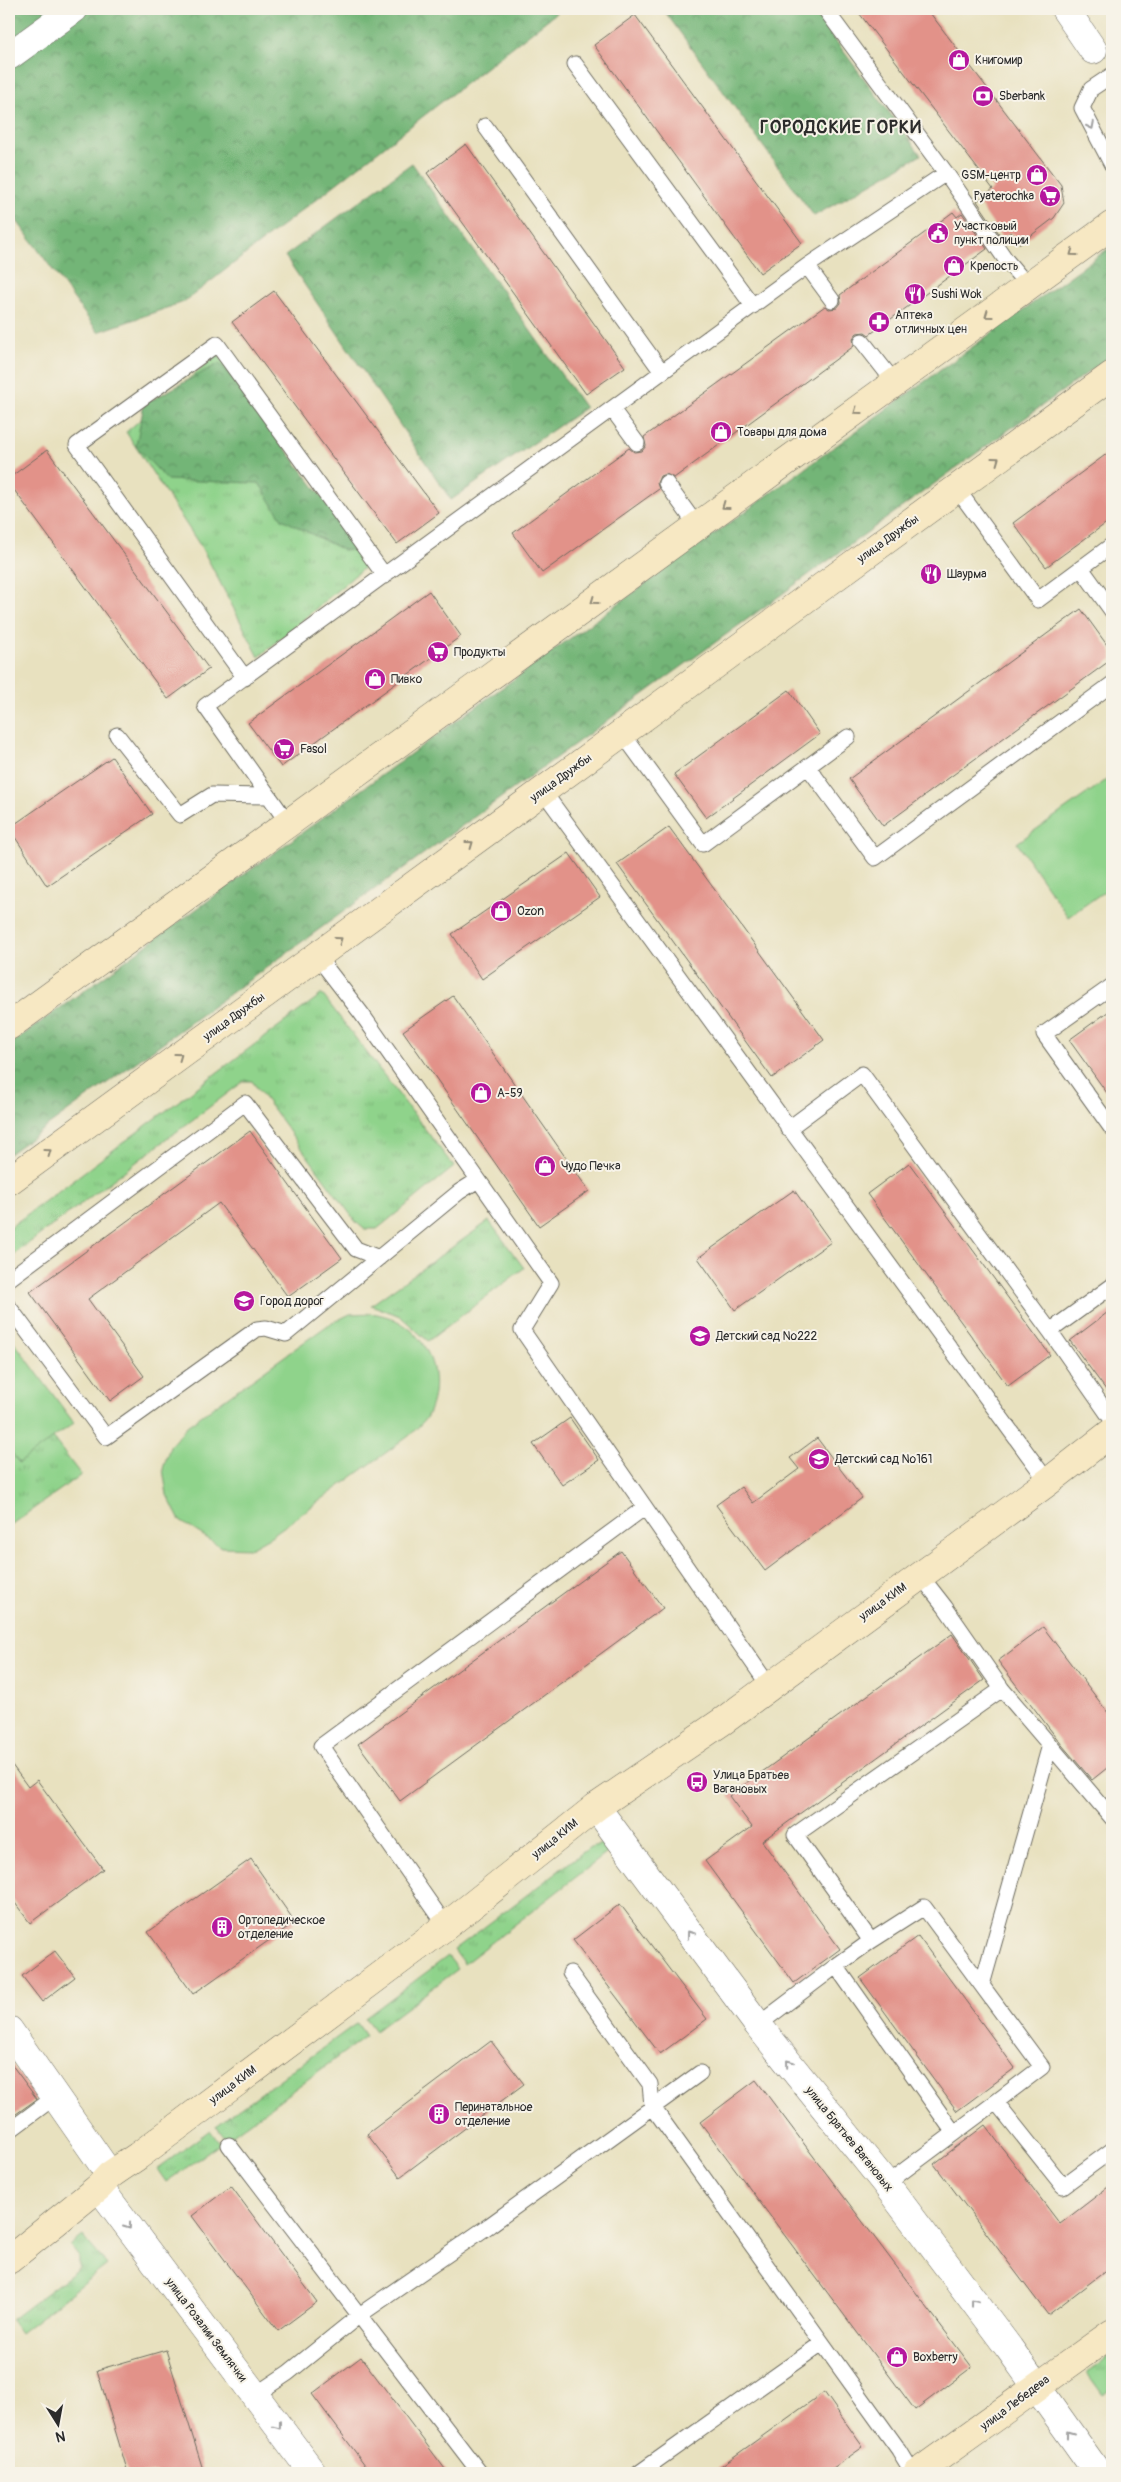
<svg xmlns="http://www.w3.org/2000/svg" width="1121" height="2482" font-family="Pangolin,sans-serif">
<defs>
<pattern id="grass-tufts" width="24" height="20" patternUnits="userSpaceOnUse" patternTransform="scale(1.25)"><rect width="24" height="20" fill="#8fd38b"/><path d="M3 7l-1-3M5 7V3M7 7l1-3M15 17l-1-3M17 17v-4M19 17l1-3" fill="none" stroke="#7cb578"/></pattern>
<pattern id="forest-crowns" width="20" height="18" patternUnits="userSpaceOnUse" patternTransform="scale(1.25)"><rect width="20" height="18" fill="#73b577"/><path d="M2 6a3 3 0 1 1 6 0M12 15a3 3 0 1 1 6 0" fill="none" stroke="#5f9362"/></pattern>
</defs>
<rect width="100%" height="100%" fill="#f7f3e8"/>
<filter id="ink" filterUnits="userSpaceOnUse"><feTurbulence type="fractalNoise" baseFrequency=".02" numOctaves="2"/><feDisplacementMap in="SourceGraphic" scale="10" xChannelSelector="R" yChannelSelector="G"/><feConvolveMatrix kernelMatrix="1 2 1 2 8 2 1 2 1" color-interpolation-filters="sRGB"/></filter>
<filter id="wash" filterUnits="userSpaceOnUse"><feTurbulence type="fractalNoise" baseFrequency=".0096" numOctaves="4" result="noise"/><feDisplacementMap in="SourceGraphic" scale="20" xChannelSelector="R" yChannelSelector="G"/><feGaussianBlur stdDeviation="1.12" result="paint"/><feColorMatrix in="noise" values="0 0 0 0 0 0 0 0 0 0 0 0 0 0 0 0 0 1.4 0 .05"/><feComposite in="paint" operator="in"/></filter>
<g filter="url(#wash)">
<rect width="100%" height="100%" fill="#e8e1bf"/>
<path fill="url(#grass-tufts)" stroke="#5d7f5b" d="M218,354L367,565L259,657L203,550L126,432Z
M322,994L454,1167L377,1229H364L356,1222L252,1081H244L9,1258V1228Z
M489,1221L524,1268L428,1341L400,1316L371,1305Z
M53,1438L81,1475L9,1526V1449L19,1462Z
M603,1844L611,1850L464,1964L454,1950L590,1847Z
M448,1956L458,1969L375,2031L365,2018Z
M357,2023L366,2036L226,2140L216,2126Z
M210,2130L220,2144L166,2182L157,2169Z
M83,2236L107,2265L20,2333L11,2320L79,2268V2257L70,2246Z
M1112,2354V2388L1103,2395L1087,2373Z"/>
<path fill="url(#forest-crowns)" stroke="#4f7051" d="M9,9H559L560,10L184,302L98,332L9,210Z
M663,9H812L921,155L814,216Z
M412,163L585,408L451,500L285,256Z
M1109,248L1112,253V355L9,1154V1045Z
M220,363L339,519L358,550H343L282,519L259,483L167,480L136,446L144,404Z"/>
<path fill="#8fd38b" stroke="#5d7f5b" d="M1112,776V886L1068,917L1017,843Z
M350,1314C359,1314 371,1312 381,1315C426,1325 447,1376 427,1416C423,1423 415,1430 409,1436L271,1536L250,1548L221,1547L180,1521L167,1495L163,1469L170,1446L187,1426L328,1325Z
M9,1335L74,1423L19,1463L9,1449Z"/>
<g id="blocks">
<path fill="#e29289" d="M856,9H927L1061,185L1064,203L1054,218L1020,244L1011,232L1002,238L977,201L993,189Z
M635,15L802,243L760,273L594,45Z
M466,144L625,367L586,394L427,173Z
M953,212L957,217L962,213L987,249L869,335L865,332L857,333L853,338L854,346L674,478L666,474L660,476L657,483L659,489L542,573L513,533L629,448L634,452L642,451L646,446L644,437L825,306L829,309L837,308L841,303L840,295Z
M274,291L439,513L397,544L232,322Z
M47,450L209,669L168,699L9,483V478Z
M1112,450V519L1046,567L1013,523Z
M429,591L461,636L281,767L248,723Z
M1081,609L1112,652V659L883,826L849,779Z
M789,690L820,734L706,818L674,774Z
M112,757L152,814L47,886L9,828Z
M669,827L824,1040L772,1078L617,864Z
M569,853L600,897L482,979L452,934Z
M453,996L589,1191L539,1226L403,1031Z
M1112,1009V1100L1069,1040Z
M250,1131L342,1258L288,1297L219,1203L88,1299L144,1376L110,1401L30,1292Z
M909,1163L1050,1355L1008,1386L867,1194Z
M794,1190L831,1242L735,1310L698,1258Z
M1112,1309V1398L1070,1341Z
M570,1418L599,1460L562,1485L533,1444Z
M817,1438L862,1498L765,1571L716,1505L741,1487L753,1503L799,1469L790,1458Z
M621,1551L663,1608L400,1801L358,1744Z
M1043,1627L1112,1718V1764L1092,1780L1062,1745L998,1661Z
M952,1634L984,1680L762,1841L840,1949L794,1983L705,1861L752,1827L729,1796Z
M9,1761L28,1787L37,1780L103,1869L30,1923L9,1895Z
M251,1859L295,1922L193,1994L148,1932Z
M620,1904L707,2019L660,2054L573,1940Z
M918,1936L1015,2068L957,2111L860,1978Z
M55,1951L75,1977L42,2002L22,1976Z
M491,2041L524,2084L400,2177L367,2134Z
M9,2061L37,2099L9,2119Z
M756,2080L972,2367L915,2410L700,2122Z
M985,2125L1060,2224L1112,2184V2266L1048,2315L934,2164Z
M231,2186L317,2302L278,2331L192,2216Z
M166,2350L204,2473H128L97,2370Z
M361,2357L448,2473H371L312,2394Z
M824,2392L863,2447L826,2473H711Z"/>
</g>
</g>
<g filter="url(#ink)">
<use href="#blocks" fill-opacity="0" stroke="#6d6b5f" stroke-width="1"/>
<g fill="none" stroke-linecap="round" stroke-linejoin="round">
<g stroke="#6d6b5f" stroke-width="17">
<path id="lane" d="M825,9L946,173L1006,260L1028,286
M575,64L753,306
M1112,75L1091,89L1082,108L1112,165
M485,126L662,372
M807,266L832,300
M862,341L895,383
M612,409L637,443
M666,483L697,526
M957,489L1038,600L1112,545
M1081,568L1112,611
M245,678L77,445L217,344L385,576
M622,733L703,844L848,737
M117,735L180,815L212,795L269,796
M808,767L875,858L1112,684
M543,791L1048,1482
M288,823L205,706L807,266L946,173
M317,956L361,1013L551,1283L522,1330L769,1686
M1112,986L1044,1034L1112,1129
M788,1129L862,1074L1050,1331L1112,1286
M9,1279L245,1103L356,1249L379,1258
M9,1307L106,1437L257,1329L266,1328L286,1334L459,1192L478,1180
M1050,1331L1112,1420
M920,1575L945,1607L1002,1689L1112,1818
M446,1926L321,1746L644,1508
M871,1941L924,1907L1042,2067L996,2102
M836,1966L871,1941L795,1835L1002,1689
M570,1973L650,2084L652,2106L899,2450L913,2473
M982,1985L1050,1745
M758,2025L836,1966L954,2133
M9,2131L56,2096
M229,2145L480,2473
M886,2184L996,2102L1063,2186L1112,2150
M255,2395L288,2373L361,2314L490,2225L700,2073
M639,2473L822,2343"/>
</g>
<g stroke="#6d6b5f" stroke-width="29">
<path id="street" d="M1065,9L1093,50
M9,56L74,9
M596,1807L758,2025L886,2184L1009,2348L1098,2473
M9,2030L110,2175
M99,2187L313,2473"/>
</g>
<g stroke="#6d6b5f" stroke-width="29">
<path id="secondary" d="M9,1026L1112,225
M9,1181L1112,375
M9,2260L99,2187L110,2175L138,2156L446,1926L596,1807L723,1721L1048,1482L1112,1432
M917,2473L1112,2333"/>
</g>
<use href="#lane" stroke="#fff" stroke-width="15"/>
<use href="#street" stroke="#fff" stroke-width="28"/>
<use href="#secondary" stroke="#f7e8c3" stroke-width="28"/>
</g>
<defs><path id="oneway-chevron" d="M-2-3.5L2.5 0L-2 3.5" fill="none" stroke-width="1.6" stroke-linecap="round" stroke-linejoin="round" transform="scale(1.25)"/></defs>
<g stroke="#a0a0a0">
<use href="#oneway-chevron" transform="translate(1091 126) rotate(63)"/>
<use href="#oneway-chevron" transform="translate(690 1934) rotate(-127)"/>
<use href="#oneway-chevron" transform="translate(789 2063) rotate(-129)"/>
<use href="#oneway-chevron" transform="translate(128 2226) rotate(54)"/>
<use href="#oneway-chevron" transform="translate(974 2302) rotate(-127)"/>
<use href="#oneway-chevron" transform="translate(278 2426) rotate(53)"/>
<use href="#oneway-chevron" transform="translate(1069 2434) rotate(-126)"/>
</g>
<g stroke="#918a77">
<use href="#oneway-chevron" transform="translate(1073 253) rotate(144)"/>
<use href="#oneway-chevron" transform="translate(988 315) rotate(144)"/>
<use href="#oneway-chevron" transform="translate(857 411) rotate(144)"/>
<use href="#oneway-chevron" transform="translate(996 460) rotate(-36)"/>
<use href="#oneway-chevron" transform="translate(725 506) rotate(144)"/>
<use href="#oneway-chevron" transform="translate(594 601) rotate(144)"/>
<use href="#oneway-chevron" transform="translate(470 844) rotate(-36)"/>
<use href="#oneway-chevron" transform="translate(339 940) rotate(-36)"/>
<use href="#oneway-chevron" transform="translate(179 1056) rotate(-36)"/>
<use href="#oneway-chevron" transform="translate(48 1152) rotate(-36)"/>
</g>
</g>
<defs>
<g id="shop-disc" transform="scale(1.125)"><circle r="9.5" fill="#b5179e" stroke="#f7f3e8"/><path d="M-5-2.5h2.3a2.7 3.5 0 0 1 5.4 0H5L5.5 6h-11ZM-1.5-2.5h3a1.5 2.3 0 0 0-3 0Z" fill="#fff"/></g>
<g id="bank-disc" transform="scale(1.125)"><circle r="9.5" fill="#b5179e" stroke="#f7f3e8"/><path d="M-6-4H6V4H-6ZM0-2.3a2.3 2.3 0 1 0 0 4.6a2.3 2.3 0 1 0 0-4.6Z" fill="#fff"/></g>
<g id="supermarket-disc" transform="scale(1.125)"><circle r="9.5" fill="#b5179e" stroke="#f7f3e8"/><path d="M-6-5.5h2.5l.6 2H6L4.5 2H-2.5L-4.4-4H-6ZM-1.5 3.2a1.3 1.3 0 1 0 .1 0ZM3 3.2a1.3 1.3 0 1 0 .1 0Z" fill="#fff"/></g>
<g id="civic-disc" transform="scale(1.125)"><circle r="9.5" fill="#b5179e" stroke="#f7f3e8"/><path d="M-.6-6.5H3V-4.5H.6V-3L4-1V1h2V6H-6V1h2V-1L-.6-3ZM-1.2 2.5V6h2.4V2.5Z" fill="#fff"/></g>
<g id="restaurant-disc" transform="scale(1.125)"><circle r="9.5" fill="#b5179e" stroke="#f7f3e8"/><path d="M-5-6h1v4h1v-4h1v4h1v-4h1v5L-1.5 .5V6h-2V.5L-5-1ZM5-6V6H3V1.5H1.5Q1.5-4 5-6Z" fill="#fff"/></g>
<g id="pharmacy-disc" transform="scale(1.125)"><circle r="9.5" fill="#b5179e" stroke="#f7f3e8"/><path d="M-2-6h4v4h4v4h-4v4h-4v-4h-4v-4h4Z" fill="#fff"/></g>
<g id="school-disc" transform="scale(1.125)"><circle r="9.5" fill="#b5179e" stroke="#f7f3e8"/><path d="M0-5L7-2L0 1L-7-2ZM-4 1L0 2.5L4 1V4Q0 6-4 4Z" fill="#fff"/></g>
<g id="bus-disc" transform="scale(1.125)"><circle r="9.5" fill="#b5179e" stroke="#f7f3e8"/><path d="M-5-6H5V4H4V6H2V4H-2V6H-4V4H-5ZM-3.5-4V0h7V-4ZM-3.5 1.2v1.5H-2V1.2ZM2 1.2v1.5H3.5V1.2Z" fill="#fff"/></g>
<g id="building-disc" transform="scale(1.125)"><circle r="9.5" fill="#b5179e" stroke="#f7f3e8"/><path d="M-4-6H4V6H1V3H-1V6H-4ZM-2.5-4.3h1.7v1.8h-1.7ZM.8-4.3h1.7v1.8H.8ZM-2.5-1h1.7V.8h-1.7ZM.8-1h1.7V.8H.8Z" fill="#fff"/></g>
</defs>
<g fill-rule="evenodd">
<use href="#shop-disc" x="959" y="60"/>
<use href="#bank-disc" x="983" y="96"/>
<use href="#shop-disc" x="1037" y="175"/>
<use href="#supermarket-disc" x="1050" y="196"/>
<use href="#civic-disc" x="938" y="233"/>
<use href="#shop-disc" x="954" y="266"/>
<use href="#restaurant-disc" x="915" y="294"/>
<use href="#pharmacy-disc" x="879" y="322"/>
<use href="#shop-disc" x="721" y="432"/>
<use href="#restaurant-disc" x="931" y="574"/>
<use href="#supermarket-disc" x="438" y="652"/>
<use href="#shop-disc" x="375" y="679"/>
<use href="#supermarket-disc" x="284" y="749"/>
<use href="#shop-disc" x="501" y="911"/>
<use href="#shop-disc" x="481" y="1093"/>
<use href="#shop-disc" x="545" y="1166"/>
<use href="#school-disc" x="244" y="1301"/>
<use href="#school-disc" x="700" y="1336"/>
<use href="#school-disc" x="819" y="1459"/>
<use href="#bus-disc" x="697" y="1782"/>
<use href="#building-disc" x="222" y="1927"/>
<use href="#building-disc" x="439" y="2114"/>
<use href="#shop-disc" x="897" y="2357"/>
</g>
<g text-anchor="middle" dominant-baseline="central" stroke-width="4" stroke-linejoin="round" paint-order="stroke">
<g font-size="12" fill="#2b2b2b" stroke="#f7f3e8" text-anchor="start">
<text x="975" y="60">Книгомир</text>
<text x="999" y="96">Sberbank</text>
<text x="1021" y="175" text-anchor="end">GSM-центр</text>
<text x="1034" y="196" text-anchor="end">Pyaterochka</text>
<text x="954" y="226">Участковый<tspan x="954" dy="14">пункт полиции</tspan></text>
<text x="970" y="266">Крепость</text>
<text x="931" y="294">Sushi Wok</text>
<text x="895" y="315">Аптека<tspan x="895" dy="14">отличных цен</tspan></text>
<text x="737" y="432">Товары для дома</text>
<text x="947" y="574">Шаурма</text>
<text x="454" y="652">Продукты</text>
<text x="391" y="679">Пивко</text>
<text x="300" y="749">Fasol</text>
<text x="517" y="911">Ozon</text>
<text x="497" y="1093">А-59</text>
<text x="561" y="1166">Чудо Печка</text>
<text x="260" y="1301">Город дорог</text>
<text x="716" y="1336">Детский сад №222</text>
<text x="835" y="1459">Детский сад №161</text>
<text x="713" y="1775">Улица Братьев<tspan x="713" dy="14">Вагановых</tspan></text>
<text x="238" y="1920">Ортопедическое<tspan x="238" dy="14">отделение</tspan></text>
<text x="455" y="2107">Перинатальное<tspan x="455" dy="14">отделение</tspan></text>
<text x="913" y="2357">Boxberry</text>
</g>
<g font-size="12" fill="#2b2b2b" stroke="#f7f3e8">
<text transform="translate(888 539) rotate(-36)">улица Дружбы</text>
<text transform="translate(561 778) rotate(-36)">улица Дружбы</text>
<text transform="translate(234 1017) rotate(-36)">улица Дружбы</text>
<text transform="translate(883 1602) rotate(-36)">улица КИМ</text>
<text transform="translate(555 1839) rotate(-39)">улица КИМ</text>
<text transform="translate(233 2085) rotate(-37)">улица КИМ</text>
<text transform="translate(849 2139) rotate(51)">улица Братьев Вагановых</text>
<text transform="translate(206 2330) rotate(53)">улица Розалии Землячки</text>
<text transform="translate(1015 2403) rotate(-37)">улица Лебедева</text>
</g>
<g font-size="18" font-weight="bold" letter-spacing="1" fill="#2b2b2b" stroke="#f7f3e8">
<text x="841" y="127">ГОРОДСКИЕ ГОРКИ</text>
</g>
</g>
<rect width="1121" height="2482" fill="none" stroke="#f7f3e8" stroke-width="30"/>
<g transform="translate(58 2424) rotate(169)" stroke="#f7f3e8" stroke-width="4" paint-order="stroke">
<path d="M0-4L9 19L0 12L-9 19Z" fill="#2b2b2b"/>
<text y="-8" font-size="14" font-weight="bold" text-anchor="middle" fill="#2b2b2b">N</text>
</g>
</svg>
